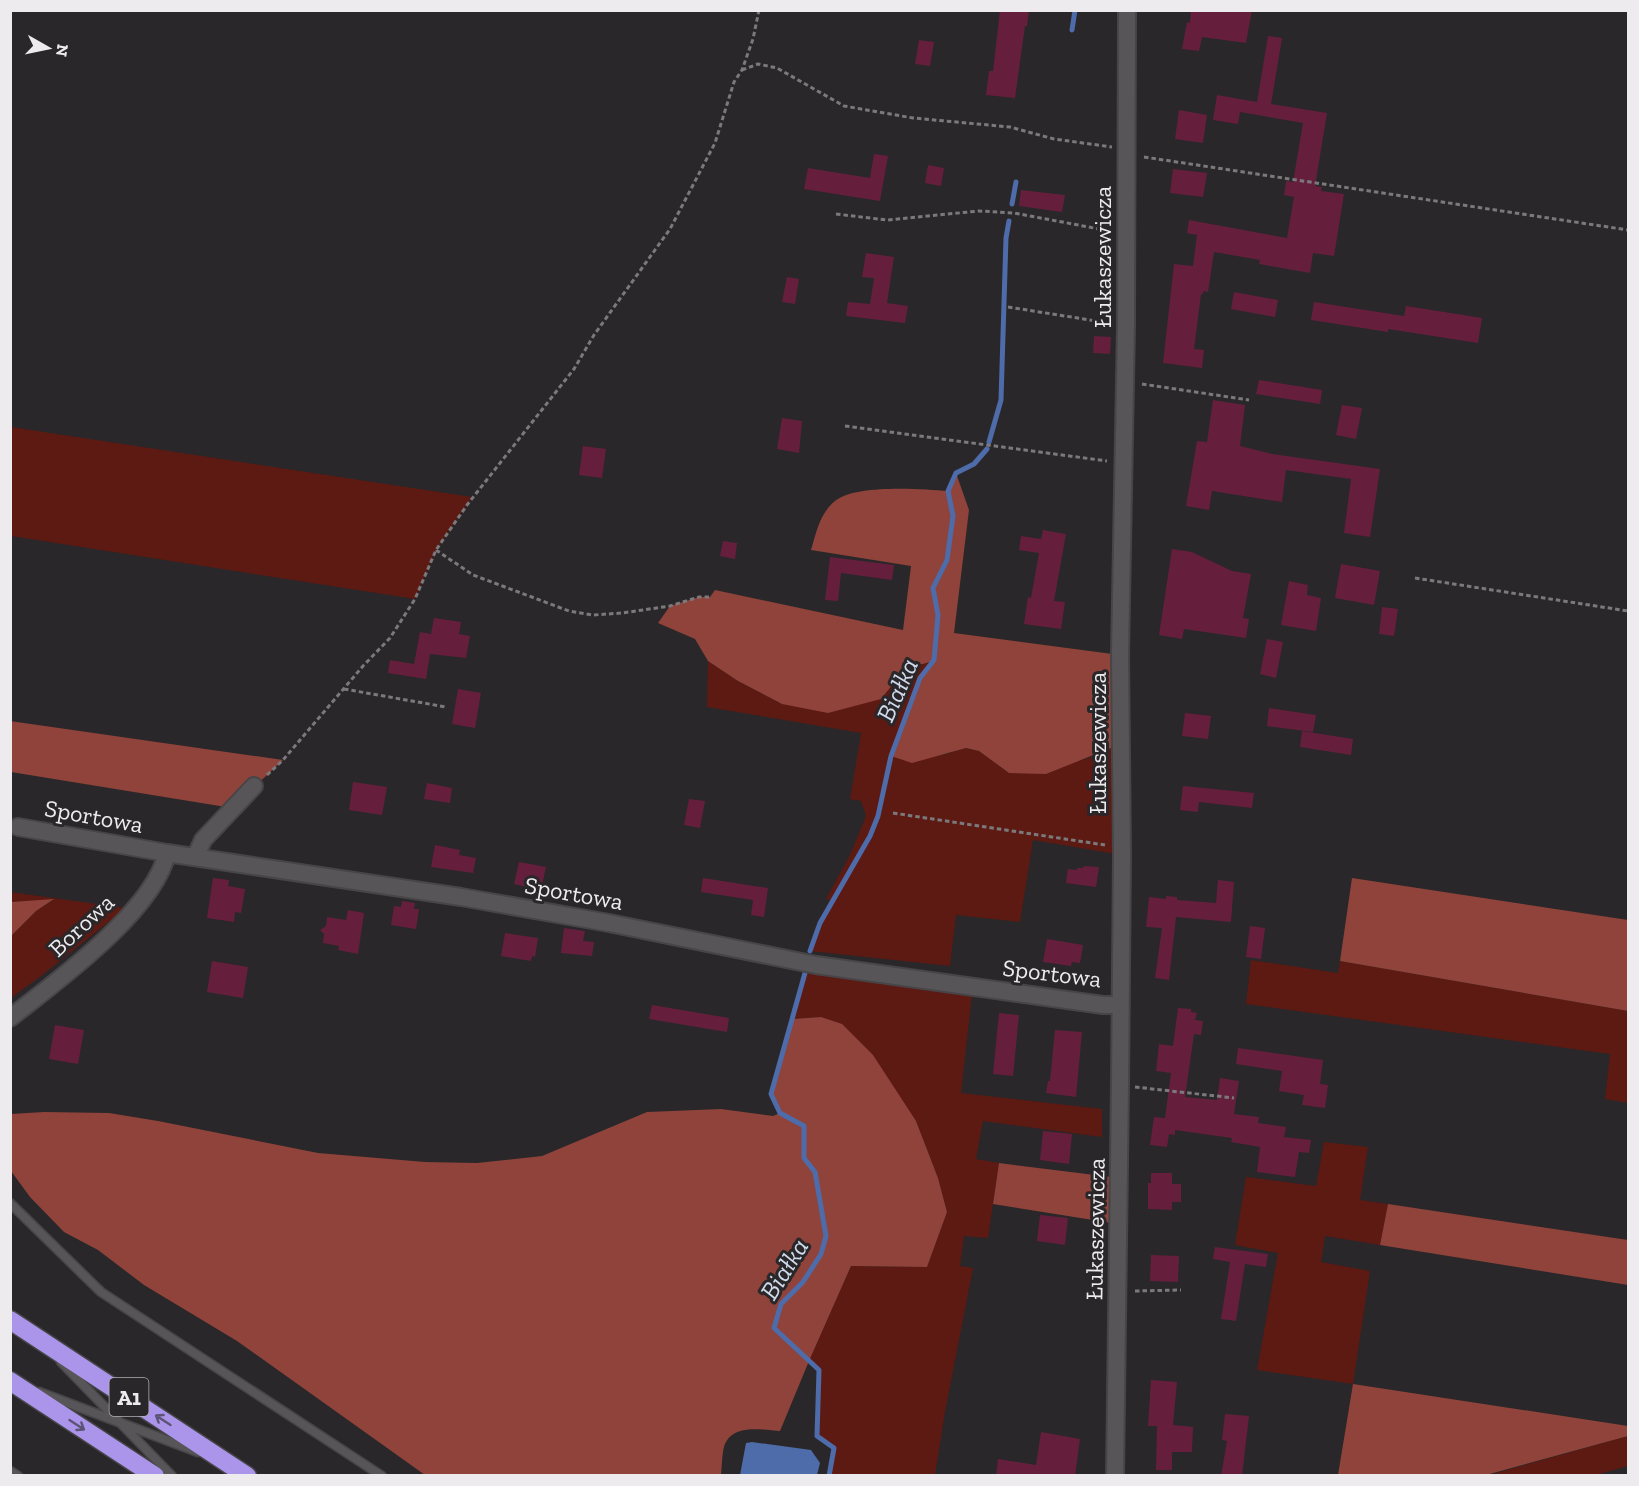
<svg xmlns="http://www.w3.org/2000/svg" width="1639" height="1486" font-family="'Zilla Slab',serif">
<rect width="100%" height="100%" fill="#292729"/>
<path fill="#5c1a13" d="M10,427H11L472,497L436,550L415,599L11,536Z
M934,660L920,678L891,756L943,755L965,748L979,751L1009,773L1086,759L1121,744L1122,855L1033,840L1020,922L956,915L950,966L810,951L820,923L832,901L826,899L850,855L866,816L861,801L850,799L861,733L707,707L708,661L738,681L782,704L880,699L910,664H923Z
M10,892L126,908L41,976L11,998V936L36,911L53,900L11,902Z
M1251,960L1338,973L1340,961L1628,1011V1103L1605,1099L1610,1054L1246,1004Z
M805,973L972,994L961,1093L1102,1109V1137L983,1121L976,1159L999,1163L988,1238L964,1236L960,1266L973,1268L945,1412L935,1475H829L834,1448L817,1436L819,1370L809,1361L851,1266L927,1267L947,1212L938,1178L916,1121L821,1017L793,1019Z
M1324,1142L1368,1147L1360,1200L1388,1204L1380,1245L1325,1236L1321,1262L1370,1271L1353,1384L1257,1370L1278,1253L1235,1245L1246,1177L1316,1186Z
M1628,1436V1466L1596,1475L1486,1476Z"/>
<path fill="#8f433a" d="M956,473L969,510L954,633L1120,655L1121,744L1046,774L1009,773L979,751L966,748L912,763L891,756L920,678L933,661L923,664H909L881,699L828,713L782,704L738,681L708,661L695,639L658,623L670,606L699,597H710L715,590L903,630L911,566L811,550C816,533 820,513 835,501C856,484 921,489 948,491Z
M10,721L283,760L232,808L11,772Z
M1352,878L1628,920V1011L1340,961Z
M54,899L36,911L11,936V902Z
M821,1017L842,1024L873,1055L916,1121L938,1178L947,1212L927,1267L851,1266L809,1361L780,1431C765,1430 735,1424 726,1442C722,1448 722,1467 721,1475H425L237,1341L144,1285L98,1250L64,1232L30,1197L11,1171V1114L44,1112L109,1113L158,1121L318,1153L425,1162L477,1163L542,1156L647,1112L721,1109L773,1116L780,1113L771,1094L793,1019Z
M999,1163L1119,1178L1118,1224L993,1204Z
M1388,1204L1628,1240V1285L1380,1245Z
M1353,1384L1628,1426V1436L1486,1475H1338Z"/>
<path fill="#4e6baa" d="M752,1442L811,1450L820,1463L817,1475H740L746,1443Z"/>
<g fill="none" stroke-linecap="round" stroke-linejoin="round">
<path stroke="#4e6baa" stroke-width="5" d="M1072,30L1075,10
M1012,204L1016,182
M989,442L1001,400L1006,238L1009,221
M810,951L820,923L870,836L878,816L891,756L920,678L934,660L938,615L933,588L947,560L953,516L948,491L956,473L974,464L987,449
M805,973L771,1094L780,1113L804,1126V1158L815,1172L826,1236L821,1254L803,1282L781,1304L774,1328L819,1370L817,1436L834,1448L829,1476"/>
</g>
<path fill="#651f3d" d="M1000,10H1029L1027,26H1025L1015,98L986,95L989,71H993Z
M1191,10H1252L1246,43L1202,37L1199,51L1182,49L1187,22L1190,23Z
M1268,36L1282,38L1271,104L1327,113L1315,186L1322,187L1321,191L1344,194L1334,256L1313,253L1310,273L1259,264L1260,260L1214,252L1208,292L1203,291V294H1201L1194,349L1204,350L1202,368L1163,363L1174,264L1193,266L1197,235L1187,233L1189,220L1287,238L1294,197L1284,195L1286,181L1293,182L1303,123L1240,112L1238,124L1213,120L1217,95L1257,102Z
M919,40L934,42L930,66L915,64Z
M1179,110L1207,115L1203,143L1175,139Z
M874,154L888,156L880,201L804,189L808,168L870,178Z
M928,165L944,168L941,186L925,183Z
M1173,169L1207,173L1203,197L1170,193Z
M1021,190L1065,195L1062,212L1019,206Z
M866,253L894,257L887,303L908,306L905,323L846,316L848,302L870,304L874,278L862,277Z
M787,277L799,279L795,304L782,302Z
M1234,292L1278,300L1275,317L1231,309Z
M1314,302L1404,316L1406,306L1482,318L1478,343L1388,329V332L1311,320Z
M1094,336L1111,337L1110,354L1093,353Z
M1259,380L1322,390L1320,404L1256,394Z
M1213,400L1245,405L1240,446L1272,454L1380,469L1370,537L1344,533L1351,479L1286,470L1282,502L1212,491L1209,510L1186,506L1197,441L1207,442Z
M1342,405L1362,408L1356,439L1336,435Z
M782,418L802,421L799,453L777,449Z
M583,446L606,449L602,478L579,475Z
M1043,530L1066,534L1054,601L1065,602L1061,629L1024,624L1028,597L1031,598L1039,553L1019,550L1021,536L1041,539Z
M723,541L737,543L735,559L720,556Z
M1172,549L1192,552L1232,571L1251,574L1243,618L1249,619L1246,638L1184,629L1182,639L1159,635Z
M830,557L894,565L892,580L841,573L838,601L825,600Z
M1341,564L1380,571L1374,605L1335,598Z
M1289,581L1308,585L1307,595L1321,598L1316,631L1281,625Z
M1382,607L1398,609L1394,636L1379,634Z
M434,618L461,622L459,634L470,636L466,658L430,654L426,679L388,673L390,660L414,664L420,632L431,634Z
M1267,639L1283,642L1276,678L1260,674Z
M458,689L481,693L475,728L452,724Z
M1269,708L1316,715L1313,732L1267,726Z
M1185,713L1211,716L1208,739L1182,736Z
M1302,731L1353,739L1351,755L1300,747Z
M353,782L387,787L382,815L349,810Z
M427,783L452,788L450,803L424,799Z
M1183,786L1254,793L1252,808L1199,802L1198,812L1180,810Z
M689,799L705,801L700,828L684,825Z
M435,845L460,850L459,855L476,858L473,873L431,867Z
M519,862L546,867L541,890L514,884Z
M1084,866L1099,867L1096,887L1066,883L1068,869L1077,870V868H1083Z
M213,878L229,880L228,886L245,889L241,913L235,912L234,922L207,918Z
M703,878L768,888L764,917L751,915L753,900L701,892Z
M1218,880L1234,882L1231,922L1176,917L1169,980L1155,978L1162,928L1146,927L1149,897L1166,899V896L1177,897V900L1216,903Z
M402,901L415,903L414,909H419L416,929L391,925L394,906L401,907Z
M348,910L364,913L358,954L338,950L339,946L323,943L324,934L320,930L326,926L327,917L346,920Z
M1250,926L1265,928L1261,959L1246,957Z
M564,928L585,931L583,941L594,942L592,956L561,953Z
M505,933L538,938L535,957L532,956L531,961L501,956Z
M1047,939L1083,945L1080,963L1072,962L1071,966L1043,962Z
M212,961L248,967L243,998L207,992Z
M652,1005L729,1018L727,1032L649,1019Z
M1178,1008L1191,1009V1012L1197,1013L1195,1020L1203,1021L1201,1035L1194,1034L1185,1097L1217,1100L1220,1078L1239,1081L1234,1114L1259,1117L1258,1123L1286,1127L1284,1137L1311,1140L1309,1153L1299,1152L1295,1177L1257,1172L1260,1147L1231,1142L1232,1138L1175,1130V1135L1169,1134L1167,1147L1150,1145L1154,1117L1165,1118L1171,1073L1156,1071L1159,1044L1173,1046Z
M999,1013L1019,1015L1013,1076L993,1074Z
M55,1025L84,1030L78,1064L49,1059Z
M1055,1030L1082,1032L1076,1097L1046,1093L1048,1081H1050Z
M1238,1048L1323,1060L1320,1084L1328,1085L1325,1108L1302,1105L1304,1095L1279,1091L1282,1071L1236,1064Z
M1043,1131L1072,1134L1069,1164L1040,1160Z
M1151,1173H1172V1184H1181V1202H1172V1210L1148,1209V1183H1151Z
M1040,1215L1068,1218L1065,1245L1037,1241Z
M1215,1247L1268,1254L1266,1267L1245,1264L1236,1321L1221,1319L1230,1262L1213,1259Z
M1151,1255L1179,1256L1178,1282L1150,1281Z
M1151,1380L1177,1382L1173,1425L1193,1427L1192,1452H1172V1470H1156L1157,1426H1148Z
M1225,1414L1249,1416L1242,1476H1221L1227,1441L1222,1440Z
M1041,1432L1080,1439L1075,1476H996L998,1459L1036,1465Z"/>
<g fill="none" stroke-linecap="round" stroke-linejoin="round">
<g stroke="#474547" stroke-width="11">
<path id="service" d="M10,1203L101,1292L382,1476
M61,1362L172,1476
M39,1392L198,1452
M10,1471L18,1476"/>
</g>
<g stroke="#474547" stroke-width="20">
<path id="minor" d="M18,827L167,853L461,897L609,923L816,965L1103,1005H1120
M196,856L203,840L254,786
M10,1018C57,981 154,911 167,853
M1115,1476L1120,1085L1122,855L1120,655L1126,326L1127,10"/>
</g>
<g stroke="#474547" stroke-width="21">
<path id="motorway" d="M10,1320L247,1476
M10,1381L155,1476"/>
</g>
<path stroke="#7b797b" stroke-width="3" stroke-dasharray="4.5 3" stroke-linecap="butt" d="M742,70L758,64L777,68L844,106L913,118L1010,127L1054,139L1112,147
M1144,157L1628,230
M836,214L887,220L979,211L1014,213L1110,231
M1008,307L1109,323
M1142,384L1249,400
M845,426L1107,461
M436,550L473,575L569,611L593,615L622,613L670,606L699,597H710
M1415,578L1628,611
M344,689L446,707
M267,775L283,760L363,666L390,638L415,599L436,550L467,505L574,369L594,335L670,229L715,143L734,82L742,70L753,39L759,10
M893,813L1105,845
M1135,1087L1234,1098
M1135,1291L1181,1290"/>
<use href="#service" stroke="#575557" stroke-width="8"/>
<use href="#minor" stroke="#575557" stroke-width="16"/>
<use href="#motorway" stroke="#ab95eb" stroke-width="18"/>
</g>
<defs><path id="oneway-shaft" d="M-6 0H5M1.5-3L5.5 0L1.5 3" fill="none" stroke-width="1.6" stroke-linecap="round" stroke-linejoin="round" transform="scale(1.5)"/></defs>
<g stroke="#5d5377">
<use href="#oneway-shaft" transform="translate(163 1420) rotate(-147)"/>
<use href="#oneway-shaft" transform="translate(77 1425) rotate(33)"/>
</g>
<g text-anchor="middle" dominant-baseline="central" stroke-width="6" stroke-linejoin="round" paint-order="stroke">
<rect fill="#292729" stroke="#b2b0b2" stroke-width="1.5" x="109.5" y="1378" width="39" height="38" rx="4.5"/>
<g font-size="22" font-weight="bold" fill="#edebed">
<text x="129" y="1397">A1</text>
</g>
<g font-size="24" fill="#edebed" stroke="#292729">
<text transform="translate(1102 257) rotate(-90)">Łukaszewicza</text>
<text transform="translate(1097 743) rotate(-90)">Łukaszewicza</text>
<text transform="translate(94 816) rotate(10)">Sportowa</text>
<text transform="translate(574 893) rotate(10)">Sportowa</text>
<text transform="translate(81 925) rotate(-43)">Borowa</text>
<text transform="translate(1052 973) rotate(7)">Sportowa</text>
<text transform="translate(1095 1229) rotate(-89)">Łukaszewicza</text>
</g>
<g font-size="26" font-style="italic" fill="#d2dbed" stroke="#292729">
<text transform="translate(897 690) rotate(-66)">Białka</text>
<text transform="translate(784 1269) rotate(-58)">Białka</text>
</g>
</g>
<rect width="1639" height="1486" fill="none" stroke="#edebed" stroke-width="24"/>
<g transform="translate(48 48) rotate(99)" stroke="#292729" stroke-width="4.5" paint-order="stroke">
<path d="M0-4.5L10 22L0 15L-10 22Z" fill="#edebed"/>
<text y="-9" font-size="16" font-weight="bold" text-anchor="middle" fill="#edebed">N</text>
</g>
</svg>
